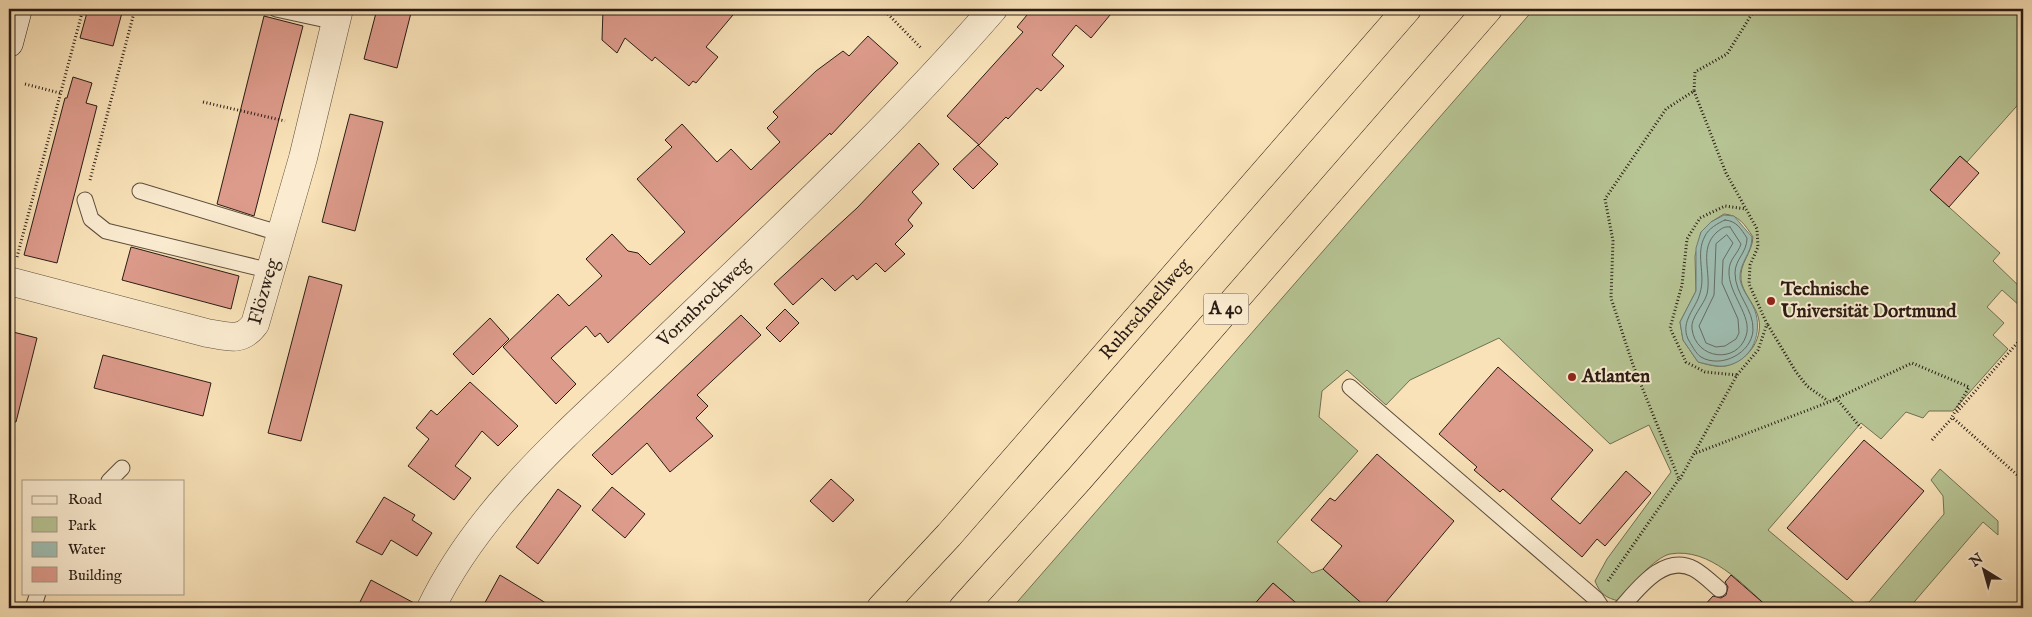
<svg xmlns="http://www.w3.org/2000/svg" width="2032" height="617" font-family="'IM FELL English',serif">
<rect width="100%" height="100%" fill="#f9e2b8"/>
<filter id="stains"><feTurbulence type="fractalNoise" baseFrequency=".004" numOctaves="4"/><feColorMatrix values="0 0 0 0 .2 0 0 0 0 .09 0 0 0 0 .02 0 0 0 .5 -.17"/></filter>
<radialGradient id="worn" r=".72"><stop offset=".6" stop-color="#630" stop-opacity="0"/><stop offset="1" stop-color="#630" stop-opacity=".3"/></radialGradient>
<path fill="#b7c494" stroke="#707054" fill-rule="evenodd" d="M1534,9H2023V99L1967,162L1960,156L1930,190L2000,253L1993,261L2023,290V302L2020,306L2002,290L1987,307L2004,323L1993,335L2008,349L1953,411H1929L1923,418L1906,412L1881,439L1861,423L1768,530L1855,603L1869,602L1944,514L1943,496L1931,480L1940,469L1998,521V535L1983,522L1909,608H1769C1743,585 1710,547 1670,554C1655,557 1628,588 1619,601C1606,598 1600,594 1595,581L1607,559L1671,472L1649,425L1610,444L1499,338L1410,380L1386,405L1347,370L1322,391L1319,417L1358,451L1277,542L1312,573L1323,569L1367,608H1302L1273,583L1251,608H1012ZM1724,214C1739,215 1745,225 1753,237C1752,254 1739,263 1741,280C1743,292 1751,300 1756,311C1766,332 1753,356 1732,364C1722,369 1709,365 1698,362L1683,340L1680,322L1696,291L1695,256L1701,232L1711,222Z"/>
<path fill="#9ebdb1" stroke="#6f7d73" d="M1724,215L1734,216L1752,237C1752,254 1739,262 1740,279C1742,292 1753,302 1756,314C1762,337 1750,362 1725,366C1716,367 1707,364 1698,362L1683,340L1680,322L1696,291V248L1701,232L1711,222Z"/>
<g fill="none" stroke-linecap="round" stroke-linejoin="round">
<path stroke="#646c63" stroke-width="1" d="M1725,220C1737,221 1741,229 1747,238C1747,253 1735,259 1735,273C1735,295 1754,309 1753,330C1752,353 1721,369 1701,357C1696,354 1691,344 1688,339C1680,321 1696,309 1700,293C1706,274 1695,254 1705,236C1708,229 1718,223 1725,220Z
M1730,227L1741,244C1738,254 1729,259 1729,271C1728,294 1753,316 1746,336C1737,364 1696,360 1692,329C1690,318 1704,305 1707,294C1712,273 1698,249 1717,232C1721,229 1724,226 1730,227Z
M1727,235L1733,243L1723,260L1722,283L1738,319L1739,333L1736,339L1725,346L1716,347L1706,343L1699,326L1714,295L1716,244Z"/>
</g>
<path fill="#dd9b8b" stroke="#291c15" d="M88,9H123L113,46L80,38Z
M377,9H412L397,68L364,59Z
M603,9H738L706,47L718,57L696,83L693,81L689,86L655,57L652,61L625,38L617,53L602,40Z
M1032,9H1115L1091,38L1076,25L1052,55L1064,66L1041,91L1037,88L1008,119L1006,117L979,145L947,116L1023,32L1017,27Z
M264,16L303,26L254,216L217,204Z
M868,36L898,63L831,135L830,133L608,343L600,333L595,337L586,326L551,358L576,384L556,404L503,347L558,294L569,306L602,276L586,259L612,234L628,251L638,253L650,265L685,232L637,179L672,147L665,140L682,124L717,162L731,149L751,170L780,142L767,128L778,117L773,112L816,71L843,51L849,56Z
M73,77L92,83L86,103L97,106L57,263L24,255L65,98H67Z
M350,114L383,122L355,231L322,222Z
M919,143L939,164L912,192L922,203L908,220L913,226L895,244L905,254L885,272L876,263L857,280L853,275L835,291L822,278L793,305L774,284L857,208Z
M978,145L998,164L973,189L953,169Z
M1960,156L1979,173L1949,207L1930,190Z
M131,247L239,276L231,309L122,280Z
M309,276L342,285L301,441L268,433Z
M785,309L799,323L780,342L766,328Z
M741,315L761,335L697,395L708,406L696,418L713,436L670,472L647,443L612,475L592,455Z
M490,318L509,339L473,375L453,354Z
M9,331L37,338L16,422L9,421Z
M103,355L211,383L203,416L94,388Z
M1498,367L1593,450L1551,499L1580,524L1626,471L1651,493L1605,546L1597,539L1582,557L1503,489L1500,492L1474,470L1477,467L1439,434Z
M470,382L518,426L498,446L482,431L455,466L471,478L454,500L408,466L429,439L416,428L431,410L437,415Z
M1864,440L1924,491L1847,580L1787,528Z
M1377,454L1454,521L1381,608H1367L1323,569L1342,546L1311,520L1330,498L1335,501Z
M831,479L854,500L833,522L810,501Z
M612,487L645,514L625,538L592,510Z
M558,489L581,506L538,564L516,547Z
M384,497L415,515L412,520L432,533L417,556L391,540L382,555L356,542Z
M500,575L554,608H482Z
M1731,575L1769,608H1702L1713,596L1721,598L1726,595L1728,587L1725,582Z
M371,580L416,604L415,608H357Z
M1273,583L1302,608H1251Z"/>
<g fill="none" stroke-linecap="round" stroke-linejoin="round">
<g stroke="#5d4e3e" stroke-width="17">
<path id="service" d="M276,9L336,22
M140,191L282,234
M85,200L91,219L106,231L271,271
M1350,387L1596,599L1602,608
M109,481L122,468
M33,608L38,593
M1621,608C1638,589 1664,553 1694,569C1703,574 1711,582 1719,589"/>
</g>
<g stroke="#5d4e3e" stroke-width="29">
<g id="minor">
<path id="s1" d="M9,281L207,333C228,336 241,343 255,324L303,158L339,9"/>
<path id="s2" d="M431,608C481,504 576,426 658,347C772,237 889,129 993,9"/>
</g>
</g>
<g stroke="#291c15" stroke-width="29">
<path id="secondary" d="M9,43L18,9"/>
</g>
<g stroke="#291c15" stroke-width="29">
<g id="motorway">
<path id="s3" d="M881,608L949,535L1407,9"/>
<path d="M963,608L1079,479L1488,9"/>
</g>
</g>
<path stroke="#291c15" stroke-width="3" stroke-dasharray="1 2.5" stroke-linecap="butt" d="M883,9L921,48
M25,84L60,93
M1694,91L1726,173L1746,209
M203,102L285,121
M90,180L135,9
M17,257L83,9
M1768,325L1796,372L1807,386L1828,401
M1836,398L1861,428
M1957,412L2019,341
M1932,440L1953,417
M1696,453L1829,402L1912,363L1969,387L1952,417L2023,480
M1680,479L1737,375L1758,350L1767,324L1749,284L1750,265L1758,247L1757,229L1746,209L1725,206L1700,218L1687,239L1682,285L1670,328L1686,362L1705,372L1737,375
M1608,581L1679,479L1633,365L1611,298L1613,241L1605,199L1666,109L1694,91L1695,72L1727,54L1755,9"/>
<use href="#service" stroke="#fbecd1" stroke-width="15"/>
<use href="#minor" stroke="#fbecd1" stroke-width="28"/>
<use href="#secondary" stroke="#fbecd1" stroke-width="28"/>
<use href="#motorway" stroke="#f9e2b8" stroke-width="28"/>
</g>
<g fill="#8f2418" stroke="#fbecd1" stroke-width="2">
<circle cx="1771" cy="301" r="5"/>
<circle cx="1572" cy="377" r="5"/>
</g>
<g text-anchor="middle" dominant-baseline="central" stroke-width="4" stroke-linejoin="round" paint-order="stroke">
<rect fill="#fbecd1" stroke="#685a4d" stroke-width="1" x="1203.5" y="293.5" width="45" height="31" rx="4"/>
<g font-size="18" font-weight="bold" fill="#291c15">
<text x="1226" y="309">A 40</text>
</g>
<g font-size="19" font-weight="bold" fill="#291c15" stroke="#fbecd1" text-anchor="start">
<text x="1781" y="290">Technische<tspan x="1781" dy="22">Universität Dortmund</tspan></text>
<text x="1582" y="377">Atlanten</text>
</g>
<g font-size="19" fill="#291c15" stroke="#fbecd1">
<text stroke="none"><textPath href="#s1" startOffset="291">Flözweg</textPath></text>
<text stroke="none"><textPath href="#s2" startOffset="412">Vormbrockweg</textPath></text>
<text stroke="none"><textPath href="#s3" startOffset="399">Ruhrschnellweg</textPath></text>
</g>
</g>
<rect width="2032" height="617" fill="none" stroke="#f9e2b8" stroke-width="30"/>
<rect x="10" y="10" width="2012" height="597" fill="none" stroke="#291c15" stroke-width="2.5"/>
<rect x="15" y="15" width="2002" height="587" fill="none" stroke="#291c15"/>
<rect x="22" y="480" width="162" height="115" fill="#fbecd1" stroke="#a79986"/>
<rect x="32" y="496" width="25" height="8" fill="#fbecd1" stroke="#a79986"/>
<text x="68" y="504" font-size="15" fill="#291c15">Road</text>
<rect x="32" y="517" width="25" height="15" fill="#b7c494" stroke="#a79986"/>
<text x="68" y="530" font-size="15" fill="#291c15">Park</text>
<rect x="32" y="542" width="25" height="15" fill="#9ebdb1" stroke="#a79986"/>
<text x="68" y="554" font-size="15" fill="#291c15">Water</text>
<rect x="32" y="567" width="25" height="15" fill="#dd9b8b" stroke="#a79986"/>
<text x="68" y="580" font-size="15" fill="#291c15">Building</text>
<g transform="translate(1984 570) rotate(323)" stroke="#fbecd1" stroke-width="4" paint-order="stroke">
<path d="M0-4L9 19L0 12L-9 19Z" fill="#291c15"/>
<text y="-8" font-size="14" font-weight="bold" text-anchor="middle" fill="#291c15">N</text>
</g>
<rect width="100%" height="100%" filter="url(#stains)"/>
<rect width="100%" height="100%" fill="url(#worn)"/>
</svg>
